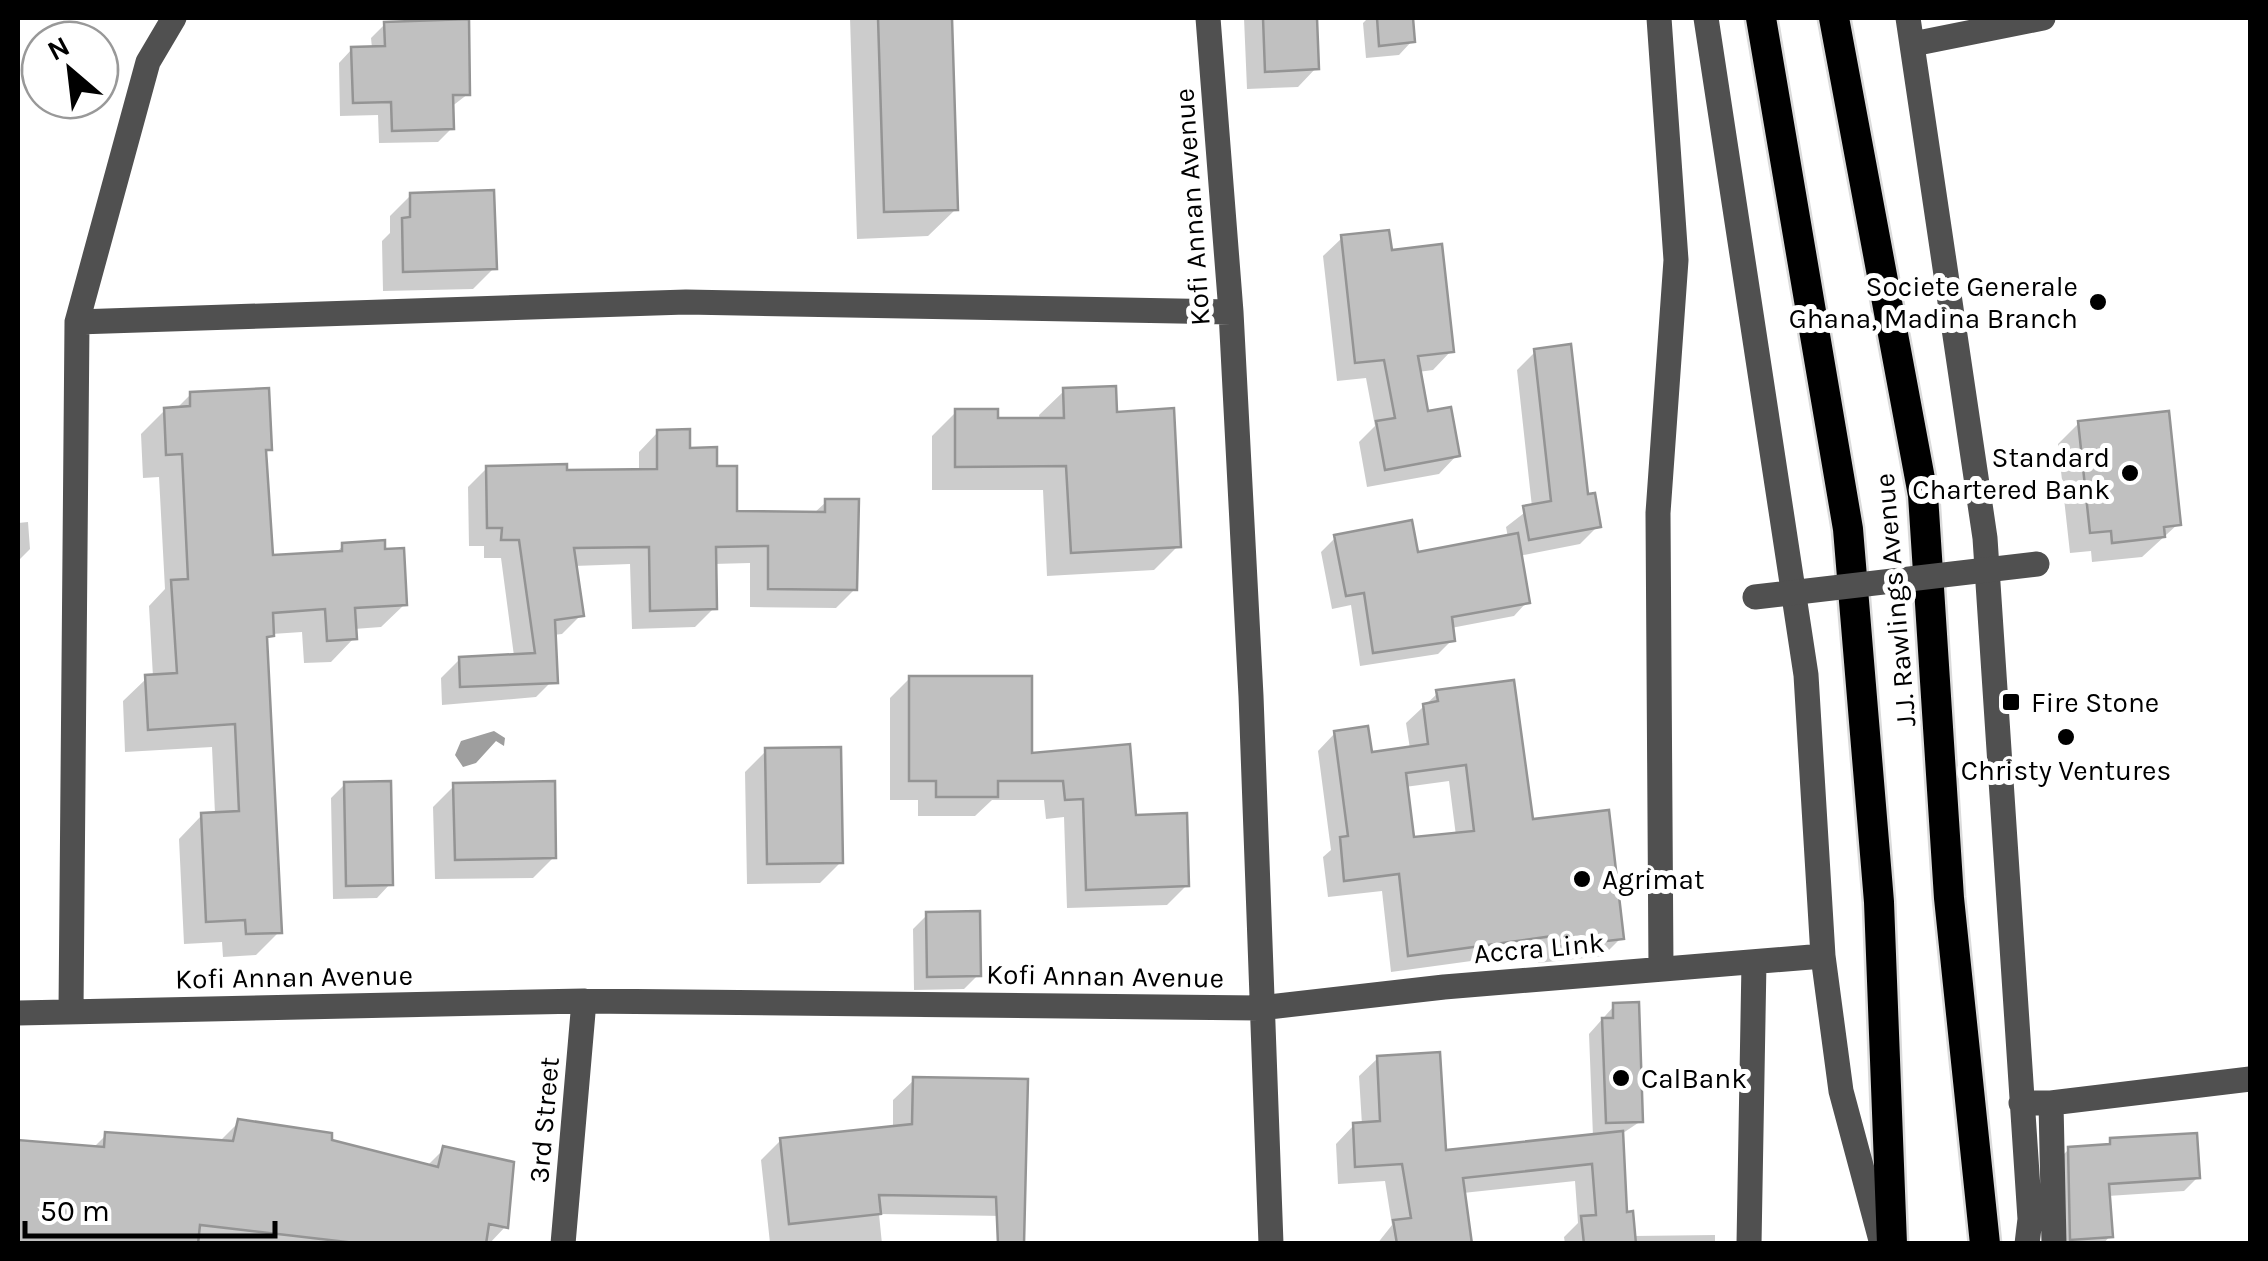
<svg xmlns="http://www.w3.org/2000/svg" width="2268" height="1261" font-family="Karla,sans-serif">
<rect width="100%" height="100%" fill="#fff"/>
<path fill="#9e9e9e" d="M494,731L505,738L504,746L496,741L476,763L463,767L455,755L461,741Z"/>
<path fill="#0003" fill-rule="evenodd" d="M850,18H949L956,209L928,236L857,239Z
M1244,18H1314L1316,68L1298,87L1247,89Z
M1368,18H1410L1412,41L1399,55L1366,58L1363,23Z
M385,24L468,94L451,107L452,128L438,142L379,143L378,115L340,116L339,63L352,49L372,48L371,38Z
M411,195L494,268L473,289L383,291L382,241L390,233V216Z
M1342,238L1390,253L1451,351L1433,370L1418,372L1426,414L1457,455L1439,474L1367,487L1359,442L1375,426L1366,378L1337,381L1323,256Z
M1535,352L1598,526L1580,544L1519,556L1527,602L1514,616L1451,628L1452,640L1438,654L1360,666L1351,605L1332,609L1321,552L1335,538L1416,555L1508,538L1506,527L1532,507L1517,370Z
M1064,391L1115,415L1178,546L1154,570L1047,576L1043,490H932V436L956,412L996,421H1040L1039,415Z
M191,394L270,449L264,454L270,558L334,554L343,546L405,604L381,627L354,629V638L331,662L304,663L302,632L272,634L264,643L279,932L256,955L223,957L222,942L184,944L179,839L202,815L215,814L212,747L125,752L123,701L147,678L153,677L149,606L165,589L159,477L143,478L141,434L165,410L176,409Z
M2079,423L2178,524L2142,557L2092,562L2091,551L2070,553L2058,444Z
M658,432L714,469L735,513L813,514L826,502L855,589L836,608L750,607V563L713,564L714,608L695,627L632,629L630,564L574,566L581,615L562,634L553,635L555,678L536,697L442,705L441,678L460,659L514,656L501,558H484V546H469L468,487L487,468L639,472V452Z
M28,522L30,549L18,561V523Z
M910,678L1134,817L1187,885L1167,905L1067,908L1064,817L1046,819L1044,800H992L975,816H918V800H890V698Z
M1438,693L1621,938L1603,956L1538,963L1537,952L1391,972L1382,891L1328,897L1323,857L1331,850L1318,751L1335,733L1370,755L1410,749L1406,723ZM1449,781L1456,836L1412,840L1405,787Z
M766,751L841,862L820,883L747,884L745,772Z
M345,784L390,884L377,898L333,899L331,798Z
M454,786L554,857L533,878L435,879L433,807Z
M927,915L978,975L964,989L914,990L913,929Z
M1614,1006L1641,1121L1620,1135L1625,1215L1633,1236L1715,1235V1244H1565L1564,1237L1578,1223L1575,1181L1463,1193L1469,1244H1377L1392,1225L1385,1181L1338,1184L1336,1144L1354,1125H1362L1359,1076L1378,1058L1443,1153L1593,1137L1589,1034Z
M914,1080L1025,1081L1003,1216L879,1214L882,1244L770,1243L761,1160L781,1140L893,1129V1100Z
M239,1122L426,1167L444,1149L505,1227L489,1244H18V1143L92,1149L106,1135L218,1143Z
M2111,1141L2198,1177L2184,1191L2108,1196L2110,1236L2103,1244H2057L2055,1163L2069,1149L2105,1147Z"/>
<path fill="#c0c0c0" stroke="#949494" stroke-width="2.5" fill-rule="evenodd" d="M878,18H952L958,210L884,212Z
M1263,18H1317L1319,69L1265,72Z
M1377,18H1413L1415,42L1379,46Z
M469,19L470,95H453L454,129L392,131L391,102L353,103L351,47L385,46L384,22Z
M494,190L497,269L403,272L402,218L410,217V193Z
M1389,230L1392,250L1442,244L1454,352L1418,356L1428,411L1451,407L1460,456L1385,470L1376,421L1395,418L1384,360L1355,363L1341,235Z
M1571,344L1588,494L1595,493L1601,527L1529,540L1523,506L1551,501L1534,349Z
M1116,386L1117,412L1174,408L1181,547L1071,553L1066,466L955,467V409H998V418H1064L1063,388Z
M269,388L272,450H266L273,555L342,551V543L385,540V549L404,548L407,605L355,608L357,639L327,641L325,609L273,613L274,636L267,637L282,933L246,934L245,920L206,922L201,813L239,811L235,724L148,730L145,675L177,673L171,580L188,579L182,454L166,455L164,408L190,406V392Z
M2169,411L2181,525L2164,527L2165,537L2112,543L2111,531L2090,533L2078,421Z
M690,429V448L717,447V466H737V511L825,512V499H859L857,590L768,589V546L716,547L717,609L650,611L649,547L574,548L584,616L555,620L558,683L460,687L459,657L535,653L519,540H501L502,528H487L486,466L567,464V470L657,469V430Z
M1412,520L1418,552L1518,533L1530,603L1452,617L1455,641L1373,653L1364,593L1346,596L1334,535Z
M909,676H1032V753L1130,744L1136,815L1187,813L1189,886L1086,890L1083,799L1065,800L1063,781H998V797H936V781H909Z
M1514,680L1533,819L1609,810L1624,939L1555,947L1553,936L1408,956L1399,874L1344,881L1340,837L1348,836L1334,731L1368,726L1372,752L1428,744L1423,704L1438,701L1436,690ZM1466,765L1474,831L1414,837L1406,773Z
M841,747L843,863L767,864L765,748Z
M391,781L393,885L346,886L344,782Z
M555,781L556,858L455,860L453,783Z
M980,911L981,976L927,977L926,912Z
M1639,1002L1643,1122L1606,1123L1602,1018H1613V1003Z
M1440,1052L1446,1150L1623,1131L1627,1212L1633,1211L1636,1244H1584L1581,1216L1596,1215L1592,1164L1463,1178L1472,1244H1397L1393,1220L1411,1218L1402,1164L1355,1167L1353,1123L1380,1121L1377,1056Z
M913,1077L1028,1079L1024,1244H998L996,1197L879,1195L881,1214L789,1224L780,1138L912,1124Z
M238,1119L332,1133V1140L438,1167L443,1146L514,1162L508,1228L489,1224L486,1244H364L200,1225L198,1244H18V1140L104,1147L105,1132L233,1141Z
M2197,1133L2200,1178L2109,1184L2113,1237L2070,1240L2068,1147L2110,1144V1138Z"/>
<g fill="none" stroke-linecap="round" stroke-linejoin="round">
<g stroke="#dbdbdb" stroke-width="35">
<path id="highway" d="M1761,18L1848,529L1879,902L1892,1244
M1834,18L1923,495L1949,898L1985,1244"/>
</g>
<path stroke="#505050" stroke-width="25" d="M1208,18L1231,312L1251,696L1271,1244
M1659,18L1676,260L1658,513L1661,969
M1706,18L1806,675L1823,956L1841,1091L1882,1244
M1908,18L1985,538L2030,1219L2027,1244
M1913,44L2043,18
M77,322L686,302L1231,312
M71,1011L77,322L148,62L174,18
M18,1013L584,1001L1260,1008L1444,987L1823,956
M2021,1103H2051L2250,1079
M2051,1103L2054,1244
M563,1244L584,1001
M1749,1244L1754,962"/>
<use href="#highway" stroke="#000" stroke-width="30"/>
<path stroke="#505050" stroke-width="25" d="M1755,597L2037,564"/>
</g>
<g fill="#000" stroke="#fff" stroke-width="4">
<circle cx="2098" cy="302" r="10"/>
<circle cx="2130" cy="473" r="10"/>
<rect x="2001" y="692" width="20" height="20" rx="5"/>
<circle cx="2066" cy="737" r="10"/>
<circle cx="1582" cy="879" r="10"/>
<circle cx="1621" cy="1078" r="10"/>
</g>
<g text-anchor="middle" dominant-baseline="central" stroke-width="10" stroke-linejoin="round" paint-order="stroke">
<g font-size="28" fill="#000" stroke="#fff">
<text transform="translate(1192 207) rotate(-94)">Kofi Annan Avenue</text>
<text transform="translate(1895 600) rotate(-95)">J.J. Rawlings Avenue</text>
<text transform="translate(1539 948) rotate(-5)">Accra Link</text>
<text transform="translate(1105 976) rotate(1)">Kofi Annan Avenue</text>
<text transform="translate(294 977) rotate(-1)">Kofi Annan Avenue</text>
<text transform="translate(544 1120) rotate(-85)">3rd Street</text>
</g>
<g font-size="28" fill="#000" stroke="#fff" text-anchor="start">
<text x="2078" y="286" text-anchor="end">Societe Generale<tspan x="2078" dy="32">Ghana, Madina Branch</tspan></text>
<text x="2110" y="457" text-anchor="end">Standard<tspan x="2110" dy="32">Chartered Bank</tspan></text>
<text x="2031" y="702">Fire Stone</text>
<text x="2066" y="770" text-anchor="middle">Christy Ventures</text>
<text x="1602" y="879">Agrimat</text>
<text x="1641" y="1078">CalBank</text>
</g>
</g>
<rect width="2268" height="1261" fill="none" stroke="#000000" stroke-width="40"/>
<g transform="translate(70 70) rotate(332)"><circle r="48" fill="#ffffff" stroke="#999999" stroke-width="2.5"/>
<path d="M0-8L18 38L0 25L-18 38Z" fill="#000000"/>
<text y="-15" font-size="28" font-weight="bold" text-anchor="middle" fill="#000000">N</text>
</g>
<path d="M25 1221v15h250v-15" fill="none" stroke="#000000" stroke-width="5"/>
<text x="40" y="1221" font-size="30" fill="#000000" stroke="#ffffff" stroke-width="8" paint-order="stroke">50 m</text>
</svg>
